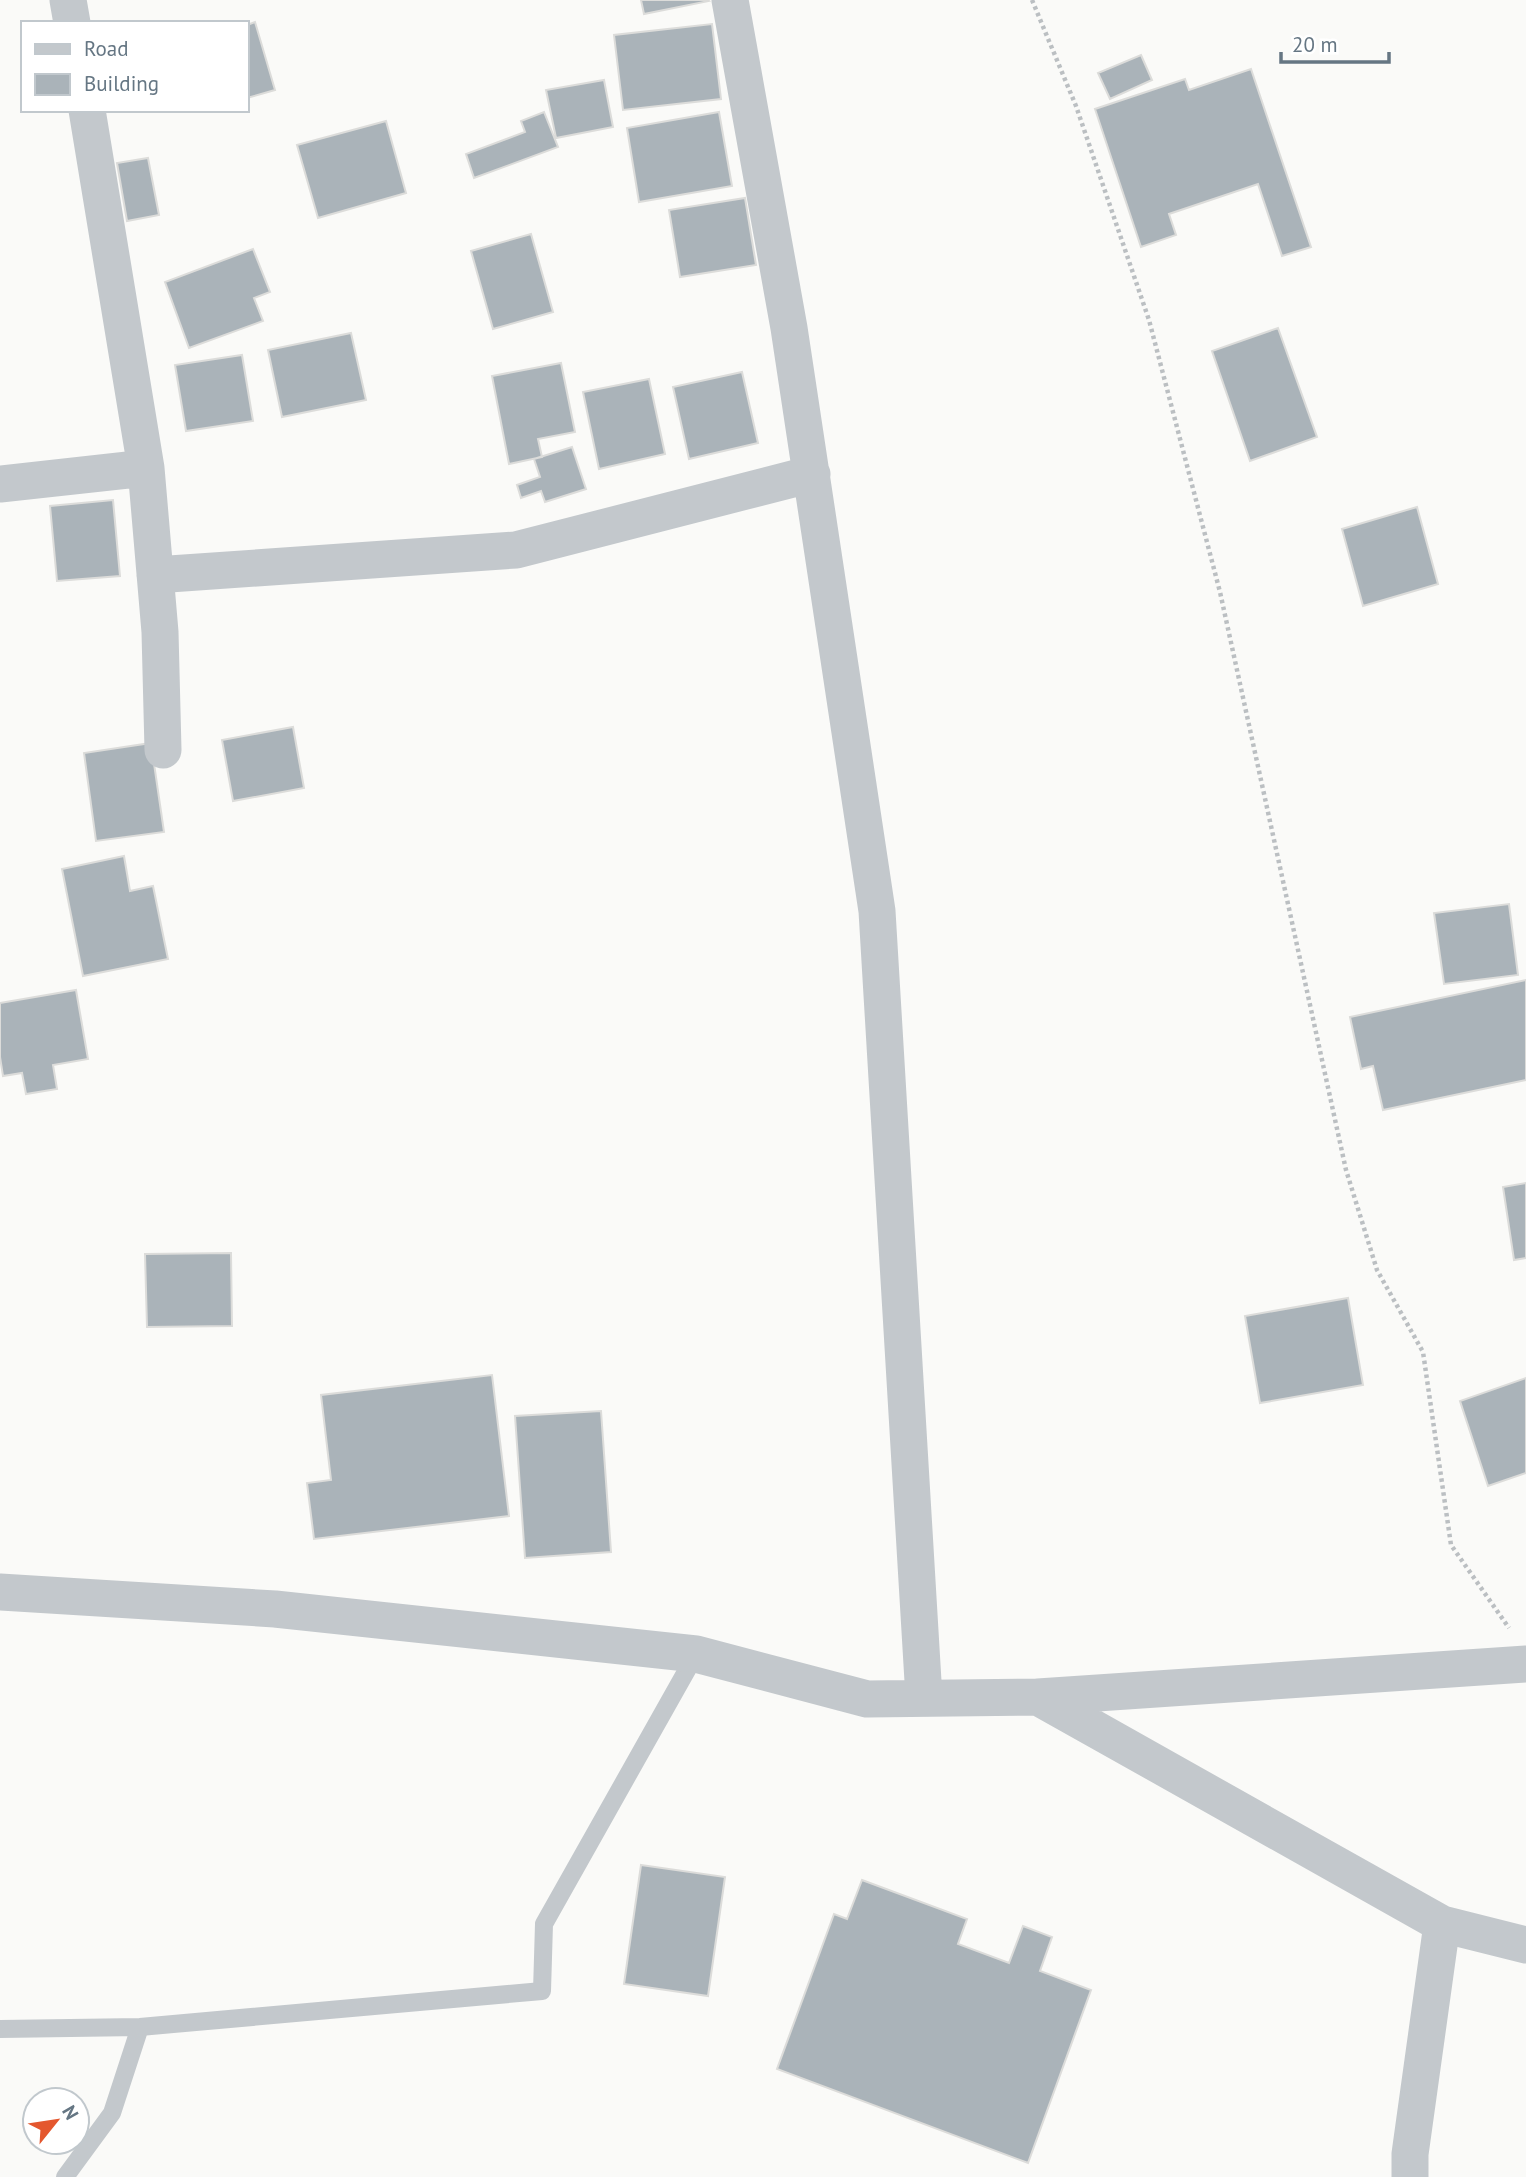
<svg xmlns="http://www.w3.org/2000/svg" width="1526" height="2177" font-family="'PT Sans',sans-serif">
<rect width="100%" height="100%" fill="#fafaf8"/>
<path fill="#aab3b9" stroke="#dcdcda" stroke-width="2" d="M641,0H708L709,1L644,14Z
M255,22L275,90L247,98V25Z
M712,24L721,99L623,110L614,35Z
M1141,55L1152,80L1110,99L1098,73Z
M1251,69L1311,247L1282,256L1258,184L1169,214L1176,235L1141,247L1095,109L1185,79L1189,90Z
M604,80L613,127L556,138L546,90Z
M544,112L558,147L474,178L466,154L525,132L521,121Z
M719,112L732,186L639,202L627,128Z
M386,121L406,193L318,218L297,145Z
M148,158L159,215L127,221L117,163Z
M745,198L756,265L680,277L669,210Z
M531,234L553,312L493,329L471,251Z
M253,249L270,292L254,298L263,321L189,348L165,282Z
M1278,328L1317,437L1250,461L1212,351Z
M351,333L366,400L282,417L268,350Z
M242,355L253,421L186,431L175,365Z
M561,363L575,432L538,439L542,457L509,464L492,376Z
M742,372L758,443L689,459L673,387Z
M649,379L665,454L599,469L583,392Z
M572,447L586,489L545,502L541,491L521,498L517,485L540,477L534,459Z
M113,500L120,576L57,581L50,506Z
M1417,507L1438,584L1363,606L1342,529Z
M293,727L304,788L233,801L222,740Z
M151,743L164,832L96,841L84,753Z
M124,856L130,891L153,886L168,959L83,976L62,869Z
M1509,904L1518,975L1444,984L1434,913Z
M1526,980V1080L1383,1110L1373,1066L1361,1069L1350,1017Z
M76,990L88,1059L53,1065L57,1089L26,1094L22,1073L3,1076L0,1057V1003Z
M1526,1183V1258L1514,1260L1503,1187Z
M231,1253L232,1326L147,1327L145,1254Z
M1348,1298L1363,1385L1260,1403L1245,1316Z
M492,1375L509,1516L314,1539L307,1483L331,1480L321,1395Z
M1526,1378V1473L1488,1486L1460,1401Z
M601,1411L611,1552L525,1558L515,1416Z
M641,1865L725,1877L708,1996L624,1984Z
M862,1880L967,1919L958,1944L1009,1963L1023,1926L1052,1937L1040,1971L1091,1990L1028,2163L777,2069L834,1914L847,1919Z"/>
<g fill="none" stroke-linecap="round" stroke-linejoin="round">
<path stroke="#bbbfc2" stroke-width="4.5" stroke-dasharray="3.5 3.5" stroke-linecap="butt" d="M1032,0L1076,106L1149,320L1220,592L1346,1170L1377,1270L1423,1352L1451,1545L1509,1628"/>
<path stroke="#c3c8cc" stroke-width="18" d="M0,2029L140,2027L542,1991L544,1924L696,1654
M65,2177L112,2113L140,2027"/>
<path stroke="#c3c8cc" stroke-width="37" d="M68,0L72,23
M730,0L789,328L877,911L924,1698
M87,110L146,468L160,632L163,750
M0,484L146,468
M155,575L516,550L812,474
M0,1592L275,1609L696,1654L867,1699L1038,1697L1442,1924L1526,1945
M1038,1697L1526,1664
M1410,2177V2154L1442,1924"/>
</g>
<rect x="21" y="21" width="228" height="91" fill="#ffffff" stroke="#c1c8cd" stroke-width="2"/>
<rect x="35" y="44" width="35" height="10" fill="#c3c8cc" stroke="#c1c8cd" stroke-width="2"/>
<text x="84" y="56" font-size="21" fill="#657683">Road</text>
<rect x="35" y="74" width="35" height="21" fill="#aab3b9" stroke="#c1c8cd" stroke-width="2"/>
<text x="84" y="91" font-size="21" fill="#657683">Building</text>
<g transform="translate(56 2121) rotate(60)"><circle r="33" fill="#ffffff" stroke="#c1c8cd" stroke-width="2"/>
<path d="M0-5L12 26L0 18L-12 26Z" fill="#e4572e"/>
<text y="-10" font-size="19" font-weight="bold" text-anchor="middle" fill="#657683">N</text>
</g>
<path d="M1281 52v10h108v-10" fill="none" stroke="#657683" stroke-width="3.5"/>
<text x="1292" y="52" font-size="21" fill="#657683" stroke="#ffffff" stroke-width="5" paint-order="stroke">20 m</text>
</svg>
